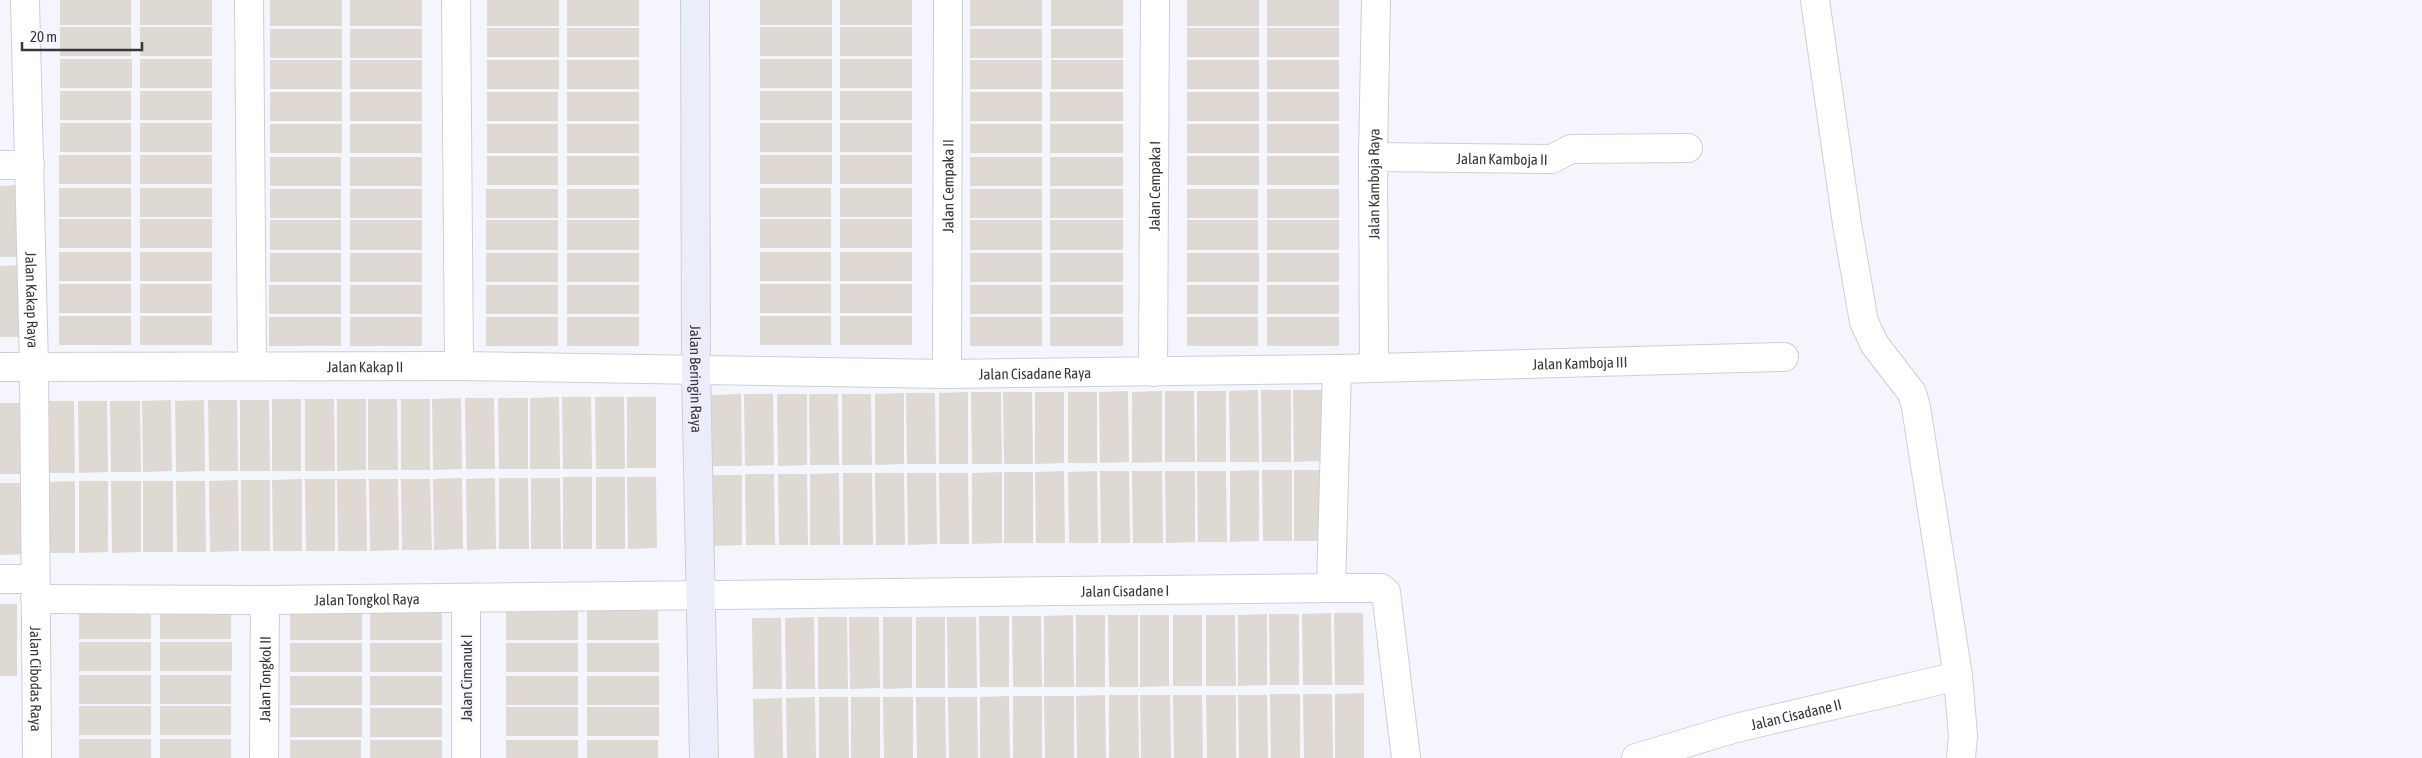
<svg xmlns="http://www.w3.org/2000/svg" width="2422" height="758" font-family="'Asap Condensed',sans-serif">
<rect width="100%" height="100%" fill="#f5f6fd"/>
<path fill="#ded9d3" d="M60,0H131V25H60Z
M140,0H212V25H140Z
M270,0H342V26H270Z
M350,0H422V26H350Z
M487,0H559V26H487Z
M567,0H639V26H567Z
M760,0H832V25H760Z
M840,0H912V25H840Z
M970,0H1042V26H970Z
M1051,0H1123V26H1051Z
M1187,0H1259V26H1187Z
M1267,0H1339V26H1267Z
M60,27H131V56H60Z
M140,27H212V56H140Z
M760,27H832V56H760Z
M840,27H912V56H840Z
M487,28H559V57H487Z
M567,28H639V57H567Z
M1187,28H1259V57H1187Z
M1267,28H1339V57H1267Z
M270,29H342V58H270Z
M350,29H422V58H350Z
M970,29H1042V58H970Z
M1051,29H1123V58H1051Z
M60,59H132V88H60Z
M140,59H212V88H140Z
M760,59H832V88H760Z
M840,59H912V88H840Z
M270,60H342V89H270Z
M350,60H422V89H350Z
M487,60H559V89H487Z
M567,60H639V89H567Z
M970,60H1042V89H970Z
M1051,60H1123V89H1051Z
M1187,60H1259V89H1187Z
M1267,60H1339V89H1267Z
M60,91H131V120H60Z
M140,91H212V120H140Z
M760,91H832V120H760Z
M840,91H912V120H840Z
M270,92H342V121H270Z
M350,92H422V121H350Z
M487,92H558V121H487Z
M567,92H639V121H567Z
M970,92H1042V121H970Z
M1050,92H1123V121H1050Z
M1187,92H1259V121H1187Z
M1267,92H1339V121H1267Z
M60,123H131V152H60Z
M140,123H212V152H140Z
M760,123H832V152H760Z
M840,123H912V152H840Z
M270,124H342V153H270Z
M350,124H422V153H350Z
M487,124H558V153H487Z
M567,124H639V153H567Z
M970,124H1042V153H970Z
M1050,124H1123V153H1050Z
M1187,124H1259V153H1187Z
M1267,124H1339V153H1267Z
M59,155H131V184H59Z
M140,155H212V184H140Z
M760,155H832V184H760Z
M840,155H912V184H840Z
M487,156H558V185H487Z
M567,156H639V185H567Z
M1187,156H1259V185H1187Z
M1267,156H1339V185H1267Z
M270,157H341V186H270Z
M350,157H422V186H350Z
M970,157H1042V186H970Z
M1050,157H1123V186H1050Z
M22,185L23,257H0V186Z
M59,188H131V217H59Z
M140,188H212V217H140Z
M760,188H831V217H760Z
M840,188H912V217H840Z
M270,189H341V218H270Z
M350,189H422V218H350Z
M486,189H558V218H486Z
M567,189H639V218H567Z
M970,189H1042V218H970Z
M1050,189H1123V218H1050Z
M1187,189H1258V218H1187Z
M1267,189H1339V218H1267Z
M59,219H131V248H59Z
M140,219H212V248H140Z
M760,219H831V248H760Z
M840,219H912V248H840Z
M270,220H341V250H270Z
M350,220H422V250H350Z
M486,220H558V250H486Z
M567,220H639V250H567Z
M970,220H1042V250H970Z
M1050,220H1123V250H1050Z
M1187,220H1258V250H1187Z
M1267,220H1339V250H1267Z
M59,252H131V281H59Z
M140,252H212V281H140Z
M760,252H831V281H760Z
M840,252H912V281H840Z
M270,253H341V282H270Z
M350,253H422V282H350Z
M486,253H558V282H486Z
M567,253H639V282H567Z
M970,253H1042V282H970Z
M1050,253H1123V282H1050Z
M1187,253H1259V282H1187Z
M1267,253H1339V282H1267Z
M23,265L24,337H0V266Z
M59,284H131V313H59Z
M140,284H212V313H140Z
M760,284H831V313H760Z
M840,284H912V313H840Z
M269,285H341V314H269Z
M350,285H422V314H350Z
M486,285H558V314H486Z
M567,285H639V314H567Z
M970,285H1042V314H970Z
M1050,285H1123V314H1050Z
M1187,285H1258V314H1187Z
M1267,285H1339V314H1267Z
M59,316H131V345H59Z
M140,316H212V345H140Z
M760,316H831V345H760Z
M840,316H912V345H840Z
M269,317H341V346H269Z
M350,317H422V346H350Z
M486,317H558V346H486Z
M567,317H639V346H567Z
M970,317H1042V346H970Z
M1050,317H1123V346H1050Z
M1187,317H1258V346H1187Z
M1267,317H1339V346H1267Z
M1258,390L1259,462H1230L1229,391Z
M1261,390H1291V462H1262Z
M1293,390H1323V461L1294,462Z
M1128,391L1129,462L1100,463L1099,392Z
M1162,391V462L1132,463V392Z
M1165,391H1194L1195,462H1165Z
M1197,391H1226V462H1197Z
M968,392V464H939V393Z
M971,392H1001L1002,464H972Z
M1003,392H1032L1033,464H1004Z
M1035,392H1064V463L1035,464Z
M1068,392H1097V463H1068Z
M904,393V464L875,465V394Z
M906,393H935L936,464H907Z
M741,394L742,466H712L711,395Z
M744,394H773L774,465L745,466Z
M777,394H807V465L778,466Z
M809,394H838L839,465H810Z
M842,394H871L872,465H842Z
M559,397L560,469H530V398Z
M562,397H591L592,469H563Z
M595,397H624L625,469H596Z
M627,397H656V468H627Z
M461,398L462,469L433,470L432,399Z
M465,398H494L495,469H466Z
M498,398H528V469H499Z
M272,399H301V471H272Z
M305,399H334L335,471H305Z
M337,399H366V470L337,471Z
M368,399H397L398,470H368Z
M401,399H430V470H401Z
M171,400L172,471L143,472L142,401Z
M204,400L205,471L176,472L175,401Z
M208,400H237L238,471H209Z
M240,400H269L270,471H240Z
M45,401H74L75,473H46Z
M78,401H107L108,472L79,473Z
M110,401H140L141,472H111Z
M0,403H24V474H0Z
M1259,470V541L1230,542V471Z
M1262,470H1292V541H1263Z
M1294,470H1323L1324,541H1294Z
M1064,471L1065,543H1036L1035,472Z
M1097,471L1098,543H1069L1068,472Z
M1100,471H1129L1130,543H1101Z
M1132,471H1162L1163,543H1133Z
M1165,471H1195V542L1166,543Z
M1197,471H1226L1227,542H1198Z
M1002,472V543L972,544V473Z
M1004,472H1033V543H1004Z
M839,473L840,545H810V474Z
M843,473H872L873,545H843Z
M875,473H904L905,545H876Z
M907,473H936L937,544L908,545Z
M939,473H968L969,544H940Z
M745,474H774L775,545H746Z
M778,474H807L808,545H779Z
M712,475H742V545L713,546Z
M563,477H592V549H563Z
M596,477H625V549H596Z
M627,477H656L657,548L628,549Z
M462,478L463,549L434,550L433,479Z
M495,478L496,549L467,550L466,479Z
M499,478H528L529,549H499Z
M531,478H560L561,549H531Z
M302,479V551H273L272,480Z
M305,479H335V551H306Z
M337,479H366L367,551H338Z
M369,479H398L399,550L370,551Z
M401,479H430L432,550H402Z
M238,480L239,551L210,552L209,481Z
M241,480H270V551H241Z
M75,481V553H46V482Z
M79,481H108V552L79,553Z
M111,481H141V552L112,553Z
M143,481H173V552H143Z
M176,481H205L206,552H177Z
M0,483H24L25,554L0,555Z
M0,604H17V676H0Z
M79,610H151V639H79Z
M160,610H231V639H160Z
M290,611H362V640H290Z
M370,611H442V640H370Z
M506,611H578V640H506Z
M587,611H658V640H587Z
M1331,613L1332,685H1303L1302,614Z
M1334,613H1363L1364,685H1335Z
M1267,614V685L1238,686V615Z
M1269,614H1299V685H1270Z
M1073,615L1074,687H1044V616Z
M1076,615H1105V687H1076Z
M1108,615H1138V687H1109Z
M1140,615H1169V686L1140,687Z
M1173,615H1202V686H1173Z
M1206,615H1235L1236,686H1206Z
M979,616H1009V687H980Z
M1012,616H1041L1042,687H1013Z
M814,617L815,689H786L785,618Z
M818,617H847L848,689H818Z
M849,617H879L880,688L850,689Z
M883,617H912V688L883,689Z
M916,617H945V688H916Z
M947,617H976L977,688H948Z
M752,618H781L782,689H753Z
M79,642H151V671H79Z
M160,642H232V671H160Z
M290,643H362V672H290Z
M370,643H442V672H370Z
M506,643H578V672H506Z
M587,643H659V672H587Z
M79,675H151V704H79Z
M160,675H231V704H160Z
M290,676H362V705H290Z
M370,676H442V705H370Z
M506,676H578V705H506Z
M587,676H659V705H587Z
M1364,693V758H1335V694Z
M1270,694H1300V758H1271Z
M1303,694H1332L1333,758H1304Z
M1105,695L1106,758H1077L1076,696Z
M1109,695H1138L1139,758H1109Z
M1140,695H1170L1171,758H1141Z
M1173,695H1202L1203,758H1174Z
M1206,695H1236V758H1207Z
M1238,695H1267L1268,758H1239Z
M1009,696L1010,758H980V697Z
M1013,696H1042V758H1013Z
M1044,696H1074V758H1045Z
M815,697L816,758H787L786,698Z
M819,697H848L849,758H819Z
M851,697H880V758H851Z
M883,697H913V758H884Z
M916,697H945L946,758H917Z
M948,697H977L978,758H949Z
M782,698L783,758H754L753,699Z
M79,706H151V735H79Z
M160,706H231V735H160Z
M506,707H578V736H506Z
M587,707H659V736H587Z
M290,708H362V737H290Z
M370,708H442V737H370Z
M79,739H151V758H79Z
M160,739H231V758H160Z
M290,740H361V758H290Z
M370,740H442V758H370Z
M506,740H578V758H506Z
M587,740H658V758H587Z"/>
<g fill="none" stroke-linecap="round" stroke-linejoin="round">
<g stroke="#cecfd5" stroke-width="30">
<g id="street">
<path id="s1" d="M25,0L34,366L37,758"/>
<path d="M249,0L252,366"/>
<path d="M456,0L459,366"/>
<path d="M1815,0L1847,224L1864,322L1875,345L1912,393L1916,407L1958,676L1963,735L1961,758"/>
<path id="s2" d="M1373,157L1552,159L1571,149L1688,148"/>
<path d="M0,165H30"/>
<path id="s3" d="M0,367L459,366L947,374L1337,369L1784,357"/>
<path id="s4" d="M1374,368L1373,157L1376,0"/>
<path id="s5" d="M1153,372L1155,0"/>
<path id="s6" d="M947,374L948,0"/>
<path d="M0,579H35"/>
<path d="M1331,588H1381L1386,592L1406,758"/>
<path d="M466,598V758"/>
<path id="s7" d="M35,599L265,600L1331,588L1337,369"/>
<path id="s8" d="M264,758L265,600"/>
<path id="s9" d="M1636,758L1736,728L1958,676"/>
</g>
</g>
<g stroke="#cecfd5" stroke-width="30">
<g id="secondary">
<path id="s10" d="M695,0L696,369L704,758"/>
</g>
</g>
<use href="#street" stroke="#fff" stroke-width="28"/>
<use href="#secondary" stroke="#ecedfb" stroke-width="28"/>
</g>
<g text-anchor="middle" dominant-baseline="central" stroke-width="4" stroke-linejoin="round" paint-order="stroke">
<g font-size="15" fill="#38383b" stroke="#f5f6fd">
<text stroke="none"><textPath href="#s2" startOffset="129">Jalan Kamboja II</textPath></text>
<text stroke="none"><textPath href="#s4" startOffset="184">Jalan Kamboja Raya</textPath></text>
<text stroke="none"><textPath href="#s5" startOffset="186">Jalan Cempaka I</textPath></text>
<text stroke="none"><textPath href="#s6" startOffset="188">Jalan Cempaka II</textPath></text>
<text stroke="none"><textPath href="#s1" startOffset="300">Jalan Kakap Raya</textPath></text>
<text stroke="none"><textPath href="#s3" startOffset="1580">Jalan Kamboja III</textPath></text>
<text stroke="none"><textPath href="#s3" startOffset="365">Jalan Kakap II</textPath></text>
<text stroke="none"><textPath href="#s3" startOffset="1035">Jalan Cisadane Raya</textPath></text>
<text stroke="none"><textPath href="#s10" startOffset="379">Jalan Beringin Raya</textPath></text>
<text stroke="none"><textPath href="#s7" startOffset="1090">Jalan Cisadane I</textPath></text>
<text stroke="none"><textPath href="#s7" startOffset="332">Jalan Tongkol Raya</textPath></text>
<text stroke="none"><textPath href="#s1" startOffset="679">Jalan Cibodas Raya</textPath></text>
<text transform="translate(466 678) rotate(-90)">Jalan Cimanuk I</text>
<text stroke="none"><textPath href="#s8" startOffset="79">Jalan Tongkol II</textPath></text>
<text stroke="none"><textPath href="#s9" startOffset="166">Jalan Cisadane II</textPath></text>
</g>
</g>
<path d="M22 42v8h120v-8" fill="none" stroke="#38383b" stroke-width="2.5"/>
<text x="30" y="42" font-size="15" fill="#38383b" stroke="#f5f6fd" stroke-width="4" paint-order="stroke">20 m</text>
</svg>
